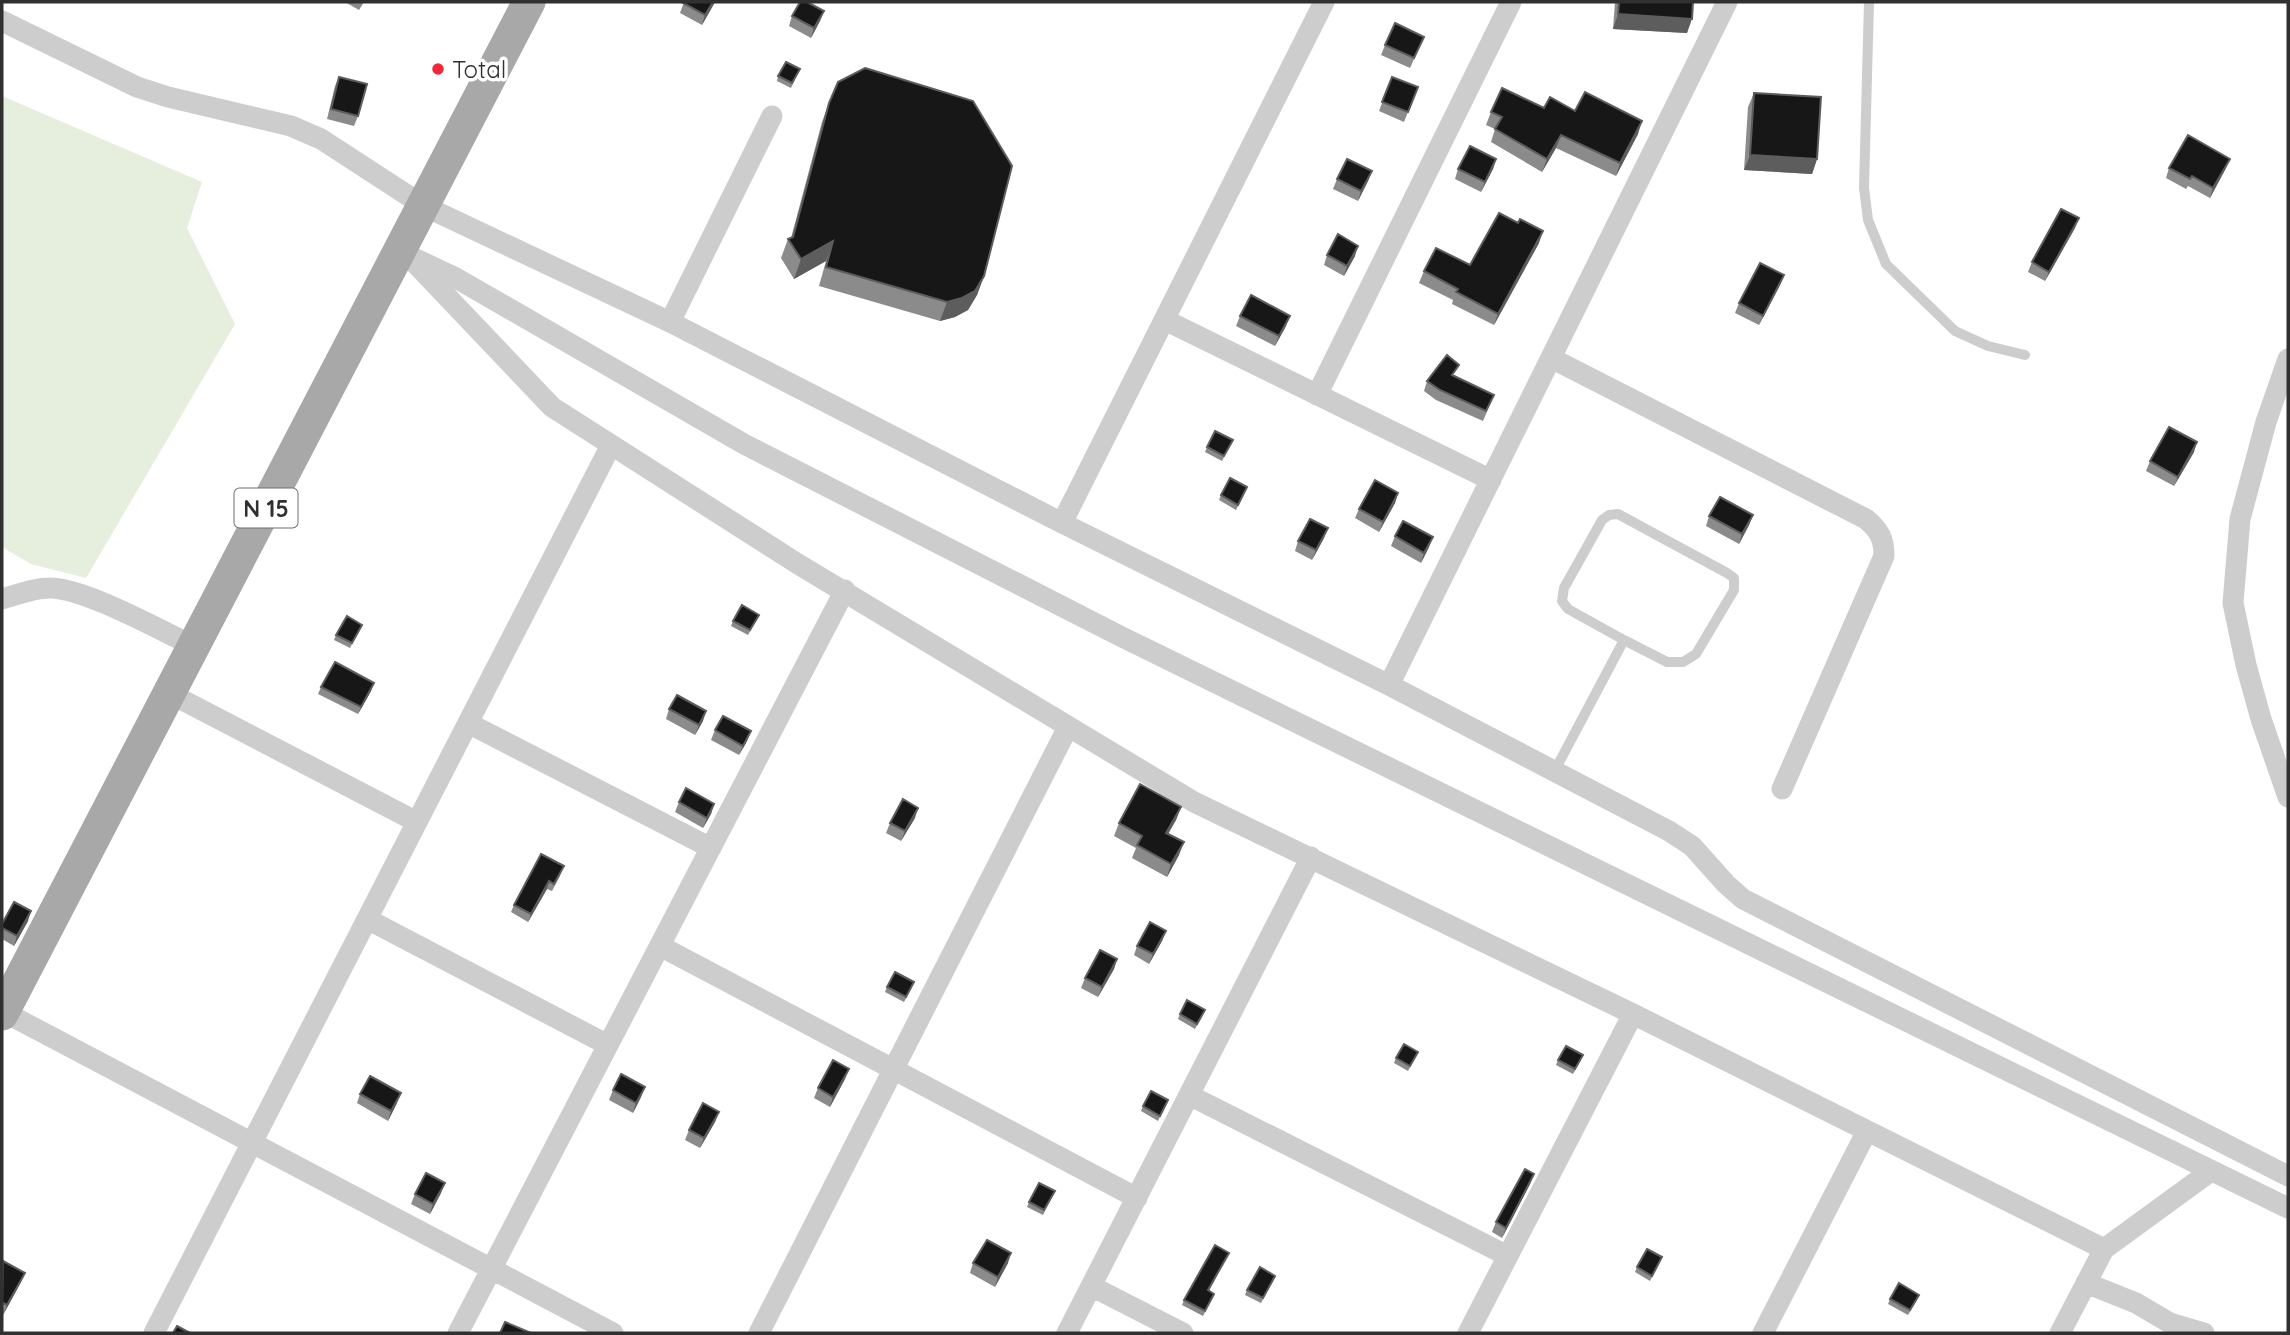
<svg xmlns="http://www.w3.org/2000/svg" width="2290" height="1335" font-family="Quicksand,sans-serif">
<rect width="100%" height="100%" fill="#fff"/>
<path fill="#e6eedd" d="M2,96L202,182L187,228L235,324L86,578L31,564L2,547Z"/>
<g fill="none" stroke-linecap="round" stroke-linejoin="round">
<path stroke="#cdcdcd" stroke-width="10" d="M1869,2L1864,188L1868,220L1886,264L1955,331L1988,346L2025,355
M1554,772L1624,640L1568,609L1562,601L1564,588L1602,520L1609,515L1618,514L1727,573L1734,578V590L1696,654L1683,662H1667L1624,640"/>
<path stroke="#cdcdcd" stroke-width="21" d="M2,21L137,87L168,97L291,126L321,139L424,206L670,322L1062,523L1389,685L1669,831L1692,846L1726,884L1743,899L2288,1176
M399,251L456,278L744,444L1120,636L2288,1208
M416,264L552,407L798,564L1194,802L1633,1014L2104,1249
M1165,320L1491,480
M670,322L772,116
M1551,358L1866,519C1879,530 1884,538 1884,556L1782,789
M2288,359L2266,422L2240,519L2233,603L2246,665L2261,719L2288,797
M1317,395L1511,2
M1062,523L1324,2
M2,599C16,595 34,588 49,588C83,587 161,631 194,646
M1389,685L1727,2
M169,693L417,822
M468,723L711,848
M367,919L608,1045
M660,946L1137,1198
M2,1011L613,1333
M1189,1095L1508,1256
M2086,1283L2136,1303L2170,1323L2204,1333
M1091,1286L1183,1333
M154,1333L611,445
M458,1333L845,590
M759,1333L1068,727
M1067,1333L1311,857
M1468,1333L1633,1014
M1763,1333L1867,1131
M2060,1333L2104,1249L2211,1171"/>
<path stroke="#a8a8a8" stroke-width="33" d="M2,1014L529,2"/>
</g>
<path fill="#8b8b8b" d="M345,2H364L359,10Z
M684,2H715L702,25L680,13Z
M1615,2H1693L1687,33L1613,29Z
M824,11L820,21L811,38L789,26L792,16Z
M1424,37L1410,68L1381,55L1385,45Z
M800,69L791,88L777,81L778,76Z
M339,77L358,116L354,126L327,119L335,86Z
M1392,77L1418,87L1404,122L1379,111Z
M1754,93L1817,159L1812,174L1744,170L1748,107Z
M829,103L984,276L977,295L968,310L955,317L940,321L819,286L826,261L794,279L781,258L788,239L791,238L822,122Z
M1544,108L1575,111L1638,134L1616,176L1556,148L1542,172L1491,142L1495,129L1486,125L1491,112Z
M1496,159L1493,169L1481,192L1455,179L1458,169Z
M2169,168H2226L2210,198L2188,186L2186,189L2166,178Z
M1372,171L1368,181L1358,201L1333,189L1337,179Z
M2075,228L2045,281L2028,272L2032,262Z
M1539,243L1494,325L1452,304L1453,300L1419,283L1424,271L1470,265Z
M1327,255L1355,256L1344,276L1324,265Z
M1780,285L1759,325L1735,313L1739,303Z
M1240,316L1286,326L1275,346L1236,326Z
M1456,375L1455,376L1494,395L1483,421L1436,400L1424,391L1427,381Z
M1233,440L1222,461L1205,452L1207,447Z
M2194,452L2174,486L2146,471L2150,461Z
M1245,492L1236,510L1219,500L1221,495Z
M1398,493L1395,503L1379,532L1355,518L1359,509Z
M1753,515L1749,525L1739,544L1706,526L1709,516Z
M1395,536L1429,547L1421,563L1391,546Z
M1324,538L1312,560L1295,551L1298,541Z
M759,615L748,635L731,626L733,621Z
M362,625L350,648L334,640L336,635Z
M321,687L371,691L358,714L318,694Z
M669,709L703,721L695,735L666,719Z
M715,730L747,741L739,755L711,740Z
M679,802L714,804L711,814L703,828L675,812Z
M1181,807L1176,820L1168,834L1179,855L1167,877L1132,858L1136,848L1114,836L1119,823Z
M915,818L901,841L886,833L890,823Z
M561,874L552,891L547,889L528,922L511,912L514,905Z
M28,921L14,946L2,939V924Z
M1166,931L1162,941L1149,964L1134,955L1137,946Z
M1117,959L1114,969L1098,997L1081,988L1085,978Z
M887,987H912L904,1002L885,992Z
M1205,1010L1195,1029L1178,1019L1180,1014Z
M1418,1052L1408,1071L1394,1063L1396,1058Z
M1558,1060H1581L1573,1074L1556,1065Z
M845,1079L830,1107L814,1098L818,1088Z
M645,1087L641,1097L633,1113L609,1100L613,1090Z
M360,1094L397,1103L388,1121L357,1103Z
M1168,1100L1158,1121L1141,1111L1143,1106Z
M719,1112L715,1122L700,1148L685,1140L689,1130Z
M1534,1174L1530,1184L1502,1238L1492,1232L1496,1222Z
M1055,1191L1043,1215L1027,1207L1029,1202Z
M441,1193L430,1214L411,1204L415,1194Z
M1229,1253L1209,1291L1212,1299L1203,1316L1182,1305L1184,1300Z
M1662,1257L1650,1281L1635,1272L1637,1267Z
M2,1263L21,1282L3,1315L2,1314Z
M973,1263H1008L995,1287L970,1273Z
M1273,1281L1261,1303L1245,1295L1247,1290Z
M1890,1299L1917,1300L1908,1315L1888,1304Z"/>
<path fill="#5d5d5d" d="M713,2H715L702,25L705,15Z
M824,11L820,21L811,38L814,28Z
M1618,14L1692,19L1687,33L1613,29Z
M1642,121L1638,134L1616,176L1620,163Z
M1561,135L1556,148L1542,172L1547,159Z
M1750,155L1817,159L1812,174L1744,170Z
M1496,159L1493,169L1481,192L1485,182Z
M2230,159L2226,168L2210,198L2213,188Z
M1372,171L1368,181L1358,201L1361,191Z
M2079,218L2075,228L2045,281L2049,272Z
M1543,231L1539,243L1494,325L1498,314Z
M833,241L826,261L794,279L801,259Z
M1358,246L1355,256L1344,276L1347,266Z
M1784,275L1780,285L1759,325L1763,316Z
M984,276L977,295L968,310L955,317L940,321L947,302Z
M1290,316L1286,326L1275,346L1279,336Z
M2197,442L2194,452L2174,486L2178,477Z
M1398,493L1395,503L1379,532L1383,522Z
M1753,515L1749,525L1739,544L1742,534Z
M1328,528L1324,538L1312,560L1316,550Z
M1433,537L1429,547L1421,563L1424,553Z
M374,683L371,691L358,714L361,707Z
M706,711L703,721L695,735L699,725Z
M751,731L747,741L739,755L743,746Z
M714,804L711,814L703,828L707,818Z
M1181,807L1176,820L1161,846L1166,833Z
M918,808L915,818L901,841L905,831Z
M1184,842L1179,855L1167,877L1171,864Z
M549,881L547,889L528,922L531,914Z
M31,911L28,921L14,946L17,936Z
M1166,931L1162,941L1149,964L1153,954Z
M1117,959L1114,969L1098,997L1102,987Z
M849,1069L845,1079L830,1107L833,1097Z
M645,1087L641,1097L633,1113L636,1103Z
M401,1093L397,1103L388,1121L391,1111Z
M719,1112L715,1122L700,1148L704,1138Z
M1534,1174L1530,1184L1502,1238L1506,1228Z
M445,1183L441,1193L430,1214L433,1204Z
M1011,1253L1008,1263L995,1287L998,1277Z
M25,1273L21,1282L3,1315L7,1305Z"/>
<path fill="#171717" stroke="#5d5d5d" stroke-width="2" d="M684,2H713L705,15L683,3Z
M800,2H807L824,11L814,28L792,16Z
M1619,2H1693L1692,19L1618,14Z
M1395,23L1424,37L1414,58L1385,45Z
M786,62L800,69L792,83L778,76Z
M865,68L973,101L1012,166L984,276L975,291L962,298L947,302L826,267L833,241L801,259L788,239L793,237L829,103L838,82Z
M339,77L367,84L358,116L331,109Z
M1392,77L1418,87L1408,112L1382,102Z
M1502,88L1544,108L1550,97L1575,111L1585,92L1642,121L1620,163L1561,135L1547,159L1495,129L1502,117L1491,112Z
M1754,93L1821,97L1817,159L1750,155Z
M2188,135L2230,159L2213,188L2192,176L2190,179L2169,168Z
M1470,146L1496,159L1485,182L1458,169Z
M1347,159L1372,171L1361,191L1337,179Z
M2061,209L2079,218L2049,272L2032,262Z
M1499,213L1518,223L1520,219L1543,231L1498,314L1456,292L1458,289L1424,271L1436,248L1470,265Z
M1338,234L1358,246L1347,266L1327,255Z
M1760,263L1784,275L1763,316L1739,303Z
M1251,295L1290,316L1279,336L1240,316Z
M1447,355L1459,365L1452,375L1494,395L1486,411L1440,390L1427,381Z
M2169,427L2197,442L2178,477L2150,461Z
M1215,431L1233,440L1224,456L1207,447Z
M1230,478L1247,487L1238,505L1221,495Z
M1375,480L1398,493L1383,522L1359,509Z
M1720,497L1753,515L1742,534L1709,516Z
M1310,519L1328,528L1316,550L1298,541Z
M1403,521L1433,537L1424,553L1395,536Z
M742,605L759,615L750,630L733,621Z
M347,616L362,625L352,643L336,635Z
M335,662L374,683L361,707L321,687Z
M677,695L706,711L699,725L669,709Z
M723,716L751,731L743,746L715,730Z
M1140,784L1181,807L1166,833L1184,842L1171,864L1137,845L1142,836L1119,823Z
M686,788L714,804L707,818L679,802Z
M903,799L918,808L905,831L890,823Z
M541,854L564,866L554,884L549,881L531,914L514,905Z
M14,902L31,911L17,936L2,928V924Z
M1150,922L1166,931L1153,954L1137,946Z
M1100,950L1117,959L1102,987L1085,978Z
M895,972L914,982L906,997L887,987Z
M1187,1000L1205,1010L1197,1024L1180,1014Z
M1404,1044L1418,1052L1410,1066L1396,1058Z
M1566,1046L1583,1055L1575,1069L1558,1060Z
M833,1060L849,1069L833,1097L818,1088Z
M621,1074L645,1087L636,1103L613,1090Z
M370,1076L401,1093L391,1111L360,1094Z
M1151,1091L1168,1100L1160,1116L1143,1106Z
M703,1103L719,1112L704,1138L689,1130Z
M1525,1169L1534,1174L1506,1228L1496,1222Z
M426,1173L445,1183L433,1204L415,1194Z
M1039,1183L1055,1191L1044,1210L1029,1202Z
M987,1240L1011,1253L998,1277L973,1263Z
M1215,1245L1229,1253L1208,1290L1214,1294L1205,1311L1184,1300Z
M1647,1249L1662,1257L1652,1276L1637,1267Z
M3,1261L25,1273L7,1305L2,1302Z
M1260,1267L1275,1276L1263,1298L1247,1290Z
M1899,1283L1919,1295L1910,1310L1890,1299Z
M505,1322L531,1333H500Z
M177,1326L190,1333H173Z"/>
<circle fill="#f22739" stroke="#fff" stroke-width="2.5" cx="438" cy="69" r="7"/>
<g text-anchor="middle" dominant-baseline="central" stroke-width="7" stroke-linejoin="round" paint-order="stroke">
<rect fill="#fff" stroke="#6e6e6e" stroke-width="2" x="234.5" y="488.5" width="63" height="39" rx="5"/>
<g font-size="23" font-weight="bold" fill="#303030">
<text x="266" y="508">N 15</text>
</g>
<g font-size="24" fill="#303030" stroke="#fff" text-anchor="start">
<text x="452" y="69">Total</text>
</g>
</g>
<rect width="2290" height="1335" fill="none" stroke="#303030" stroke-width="7"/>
</svg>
